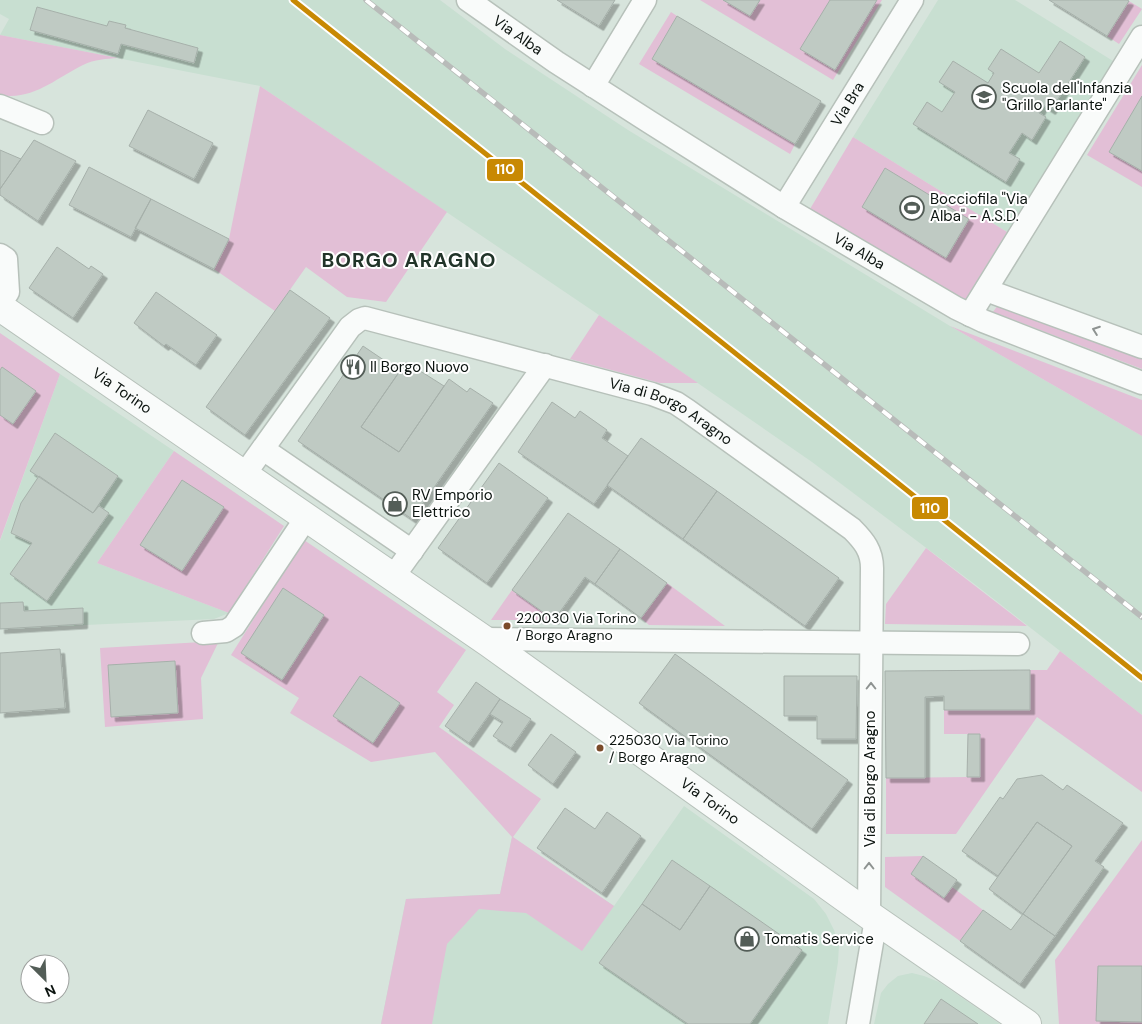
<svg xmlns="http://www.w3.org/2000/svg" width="1142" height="1024" font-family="'DM Sans',sans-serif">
	<defs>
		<filter id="shadow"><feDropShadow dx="4.5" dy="4.5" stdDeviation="0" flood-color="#0004"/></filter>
	</defs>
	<rect width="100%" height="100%" fill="#d7e4dc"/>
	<path fill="#c8dfd1" d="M0,0H440L505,49L628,130L950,326L1142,436V715L977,586L812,462L599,315L260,86L0,35L9,19L0,14Z
		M938,0H1015L1113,61L1007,232L853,137Z
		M60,374L174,451L97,563L229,613L214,619L0,629V541Z
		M684,806L814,899L826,914L834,930L839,945L838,962L828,1024H381L406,899L500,894L512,837L614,906Z
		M912,973L924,976L939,982L1000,1024H874L881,993L888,984L898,976Z"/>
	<path fill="#e2bfd6" d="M700,0H882L833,80Z
		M1129,1L1142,9L1119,44L1107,36Z
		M671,12L677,16L652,59L795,144L790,154L639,64Z
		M0,35L118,58C106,59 95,59 83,65C56,78 33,101 0,95Z
		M1142,65V187L1087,155Z
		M260,86L447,212L386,302L347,297L306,267L275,311L214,269L229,239Z
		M853,137L1007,232L965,300L810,209Z
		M998,305L1142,359V369L993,312Z
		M599,315L698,383H660L570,359Z
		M950,326L1142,400V436Z
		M0,333L60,374L0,540Z
		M174,451L284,526L229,613L97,563Z
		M304,540L466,650L437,692L454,705L439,727L541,799L513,837L614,906L582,951L526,913L479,909L447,944L432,1024H381L406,899L500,894L512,837L435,752L371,762L290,713L299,698L231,655Z
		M926,548L1027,626L885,624L886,604Z
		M667,583L725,626L649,625L641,618Z
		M512,590L554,620H491Z
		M219,641L201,678L203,719L105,727L100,648Z
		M1060,651L1142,715V792L1037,717L956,834H886V778L967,777L968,734H944V710H1030V670H1047Z
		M1142,840V1024H1059L1055,960Z
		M923,856L911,874L944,898L952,887L983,910L960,941L885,887V857Z"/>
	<path fill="#bfcac3" stroke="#a6b0aa" filter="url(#shadow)" d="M557,0H615L599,26Z
		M723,0H760L750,16Z
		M830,0H877L835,70L800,49Z
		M1049,0H1127L1129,1L1107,36Z
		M37,7L107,26L109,21L126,25L125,28L198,48L194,63L121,44L118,54L30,30Z
		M677,16L821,101L795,144L652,59Z
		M1060,41L1085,57L1051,110L1043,105L1039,113L1046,117L1032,140L1022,133L1009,153L1020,159L1006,182L913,124L927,102L942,112L955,92L939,82L953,61L988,83L994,73L988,69L1001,49L1039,73Z
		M1142,96V171L1109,152Z
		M148,110L213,143L194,179L129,146Z
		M34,140L76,161L38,221L0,195V189Z
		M0,150L21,159L0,189Z
		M89,167L151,199L131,237L69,205Z
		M885,168L969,219L946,258L862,207Z
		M151,199L229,239L214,269L135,228Z
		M57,247L89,269L91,266L103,274L73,318L29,288Z
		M290,290L330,318L245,435L206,407Z
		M156,292L217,335L196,365L166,344L164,346L134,323Z
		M363,346L400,371L361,427L399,452L449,379L467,392L470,388L493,403L412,519L298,441Z
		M406,362L444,386L399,452L361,427Z
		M2,367L36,391L13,424L0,415V370Z
		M552,402L575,418L580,411L607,430L602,438L628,456L594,504L518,452Z
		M55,433L118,476L93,513L30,471Z
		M641,438L717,491L683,539L607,485Z
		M499,463L548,498L487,583L438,548Z
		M39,476L93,513L99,506L109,513L47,601L10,574L32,543L11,533L21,503Z
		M182,480L224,507L182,571L140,545Z
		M717,491L839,578L805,626L683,539Z
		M568,513L620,549L595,584L585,577L554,620L512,590Z
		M620,549L667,583L641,618L595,584Z
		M283,588L324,615L282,680L241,653Z
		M23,602L24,611L83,608V624L0,629V603Z
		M60,649L65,708L0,713V653Z
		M675,654L848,780L812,829L639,703Z
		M175,661L178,713L111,717L108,665Z
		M1030,670V710H944V696L925,697V778H886L885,671Z
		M360,676L400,703L373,743L333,716Z
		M784,676H857L856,739H817V716H784Z
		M476,682L500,699L469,743L445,726Z
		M500,699L531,719L511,748L493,736L503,722L490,714Z
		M551,734L576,752L553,784L528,765Z
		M968,734H980V777H967Z
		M1042,775L1063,790L1067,785L1123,823L1095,861L1104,867L1055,936L1023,914L1072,846L1037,822L998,876L962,851L1000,797L1003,799L1017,779Z
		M565,808L595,829L607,812L641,836L602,893L537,848Z
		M1037,822L1072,846L1023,914L989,889Z
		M923,856L957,880L944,898L911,874Z
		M672,860L710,886L680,930L642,904Z
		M710,886L802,950L750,1024H688L599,963L642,904L680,930Z
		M983,910L1011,930L1023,914L1055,936L1020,984L960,941Z
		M1098,966H1142V1022L1096,1021Z
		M941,999L978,1024H924Z"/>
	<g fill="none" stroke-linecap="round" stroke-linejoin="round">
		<g stroke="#b7c1ba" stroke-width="25">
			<g id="minor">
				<path id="s1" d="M468,0L556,62L648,121L784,207L956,308L983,321L1142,383"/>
				<path d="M593,86L645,0"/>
				<path d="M0,106L42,123"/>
				<path id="s2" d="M784,207L912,0"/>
				<path d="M0,255L6,259L8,292L0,304"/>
				<path d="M986,290L1142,347"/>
				<path d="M970,315L1142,37"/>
				<path d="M263,449L412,551"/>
				<path id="s3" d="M244,475L350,327L359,320L365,318L652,394L676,403L688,411L852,529C864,541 872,551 872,568L869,915"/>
				<path d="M393,577L545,365"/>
				<path d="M203,633L226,631L234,626L306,518"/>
				<path d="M483,639L1018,644"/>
				<path d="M858,1024L876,919"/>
			</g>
		</g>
		<g stroke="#b7c1ba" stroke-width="30">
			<g id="major">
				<path id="s4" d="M0,307L489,643L869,915L1027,1024"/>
			</g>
		</g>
		<use href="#minor" stroke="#f9fbfa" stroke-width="22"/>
		<use href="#major" stroke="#f9fbfa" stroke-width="28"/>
		<g stroke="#b8bbb9" stroke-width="5.5">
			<path id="rail" d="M366,0L1142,617"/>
		</g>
		<use href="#rail" stroke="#fff" stroke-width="4" stroke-dasharray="11" stroke-linecap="butt"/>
		<g stroke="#fff" stroke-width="9">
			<path id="rail-1" d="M293,0L1142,678"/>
		</g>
		<use href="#rail-1" stroke="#c88903" stroke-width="5"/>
	</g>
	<defs><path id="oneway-chevron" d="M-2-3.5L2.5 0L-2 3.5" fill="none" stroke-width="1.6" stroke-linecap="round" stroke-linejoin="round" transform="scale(1.25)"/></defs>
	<g stroke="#8e9391">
		<use href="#oneway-chevron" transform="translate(1096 330) rotate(-160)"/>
		<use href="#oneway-chevron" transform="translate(871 686) rotate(-90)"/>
		<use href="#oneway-chevron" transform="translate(869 866) rotate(-90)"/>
	</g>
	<defs>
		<g id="school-ring" transform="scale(1.25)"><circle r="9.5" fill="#fff" stroke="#535d57" stroke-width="1.5"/><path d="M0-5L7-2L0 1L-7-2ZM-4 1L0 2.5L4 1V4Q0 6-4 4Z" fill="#535d57"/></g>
		<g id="stadium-ring" transform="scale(1.25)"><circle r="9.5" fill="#fff" stroke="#535d57" stroke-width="1.5"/><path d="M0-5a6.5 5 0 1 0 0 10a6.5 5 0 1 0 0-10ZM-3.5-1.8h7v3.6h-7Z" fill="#535d57"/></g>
		<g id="restaurant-ring" transform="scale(1.25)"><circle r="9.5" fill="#fff" stroke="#535d57" stroke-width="1.5"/><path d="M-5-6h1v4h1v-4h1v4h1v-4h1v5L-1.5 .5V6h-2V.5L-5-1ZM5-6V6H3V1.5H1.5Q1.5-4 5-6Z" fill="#535d57"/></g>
		<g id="shop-ring" transform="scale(1.25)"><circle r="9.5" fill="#fff" stroke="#535d57" stroke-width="1.5"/><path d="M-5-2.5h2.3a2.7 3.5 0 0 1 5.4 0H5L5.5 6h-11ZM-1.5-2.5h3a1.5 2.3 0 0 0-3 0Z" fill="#535d57"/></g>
	</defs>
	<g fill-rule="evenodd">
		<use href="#school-ring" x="984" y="97"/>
		<use href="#stadium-ring" x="912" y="208"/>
		<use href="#restaurant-ring" x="353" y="367"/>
		<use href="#shop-ring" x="395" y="504"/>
		<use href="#shop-ring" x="747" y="939"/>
	</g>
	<g fill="#7a4b2a" stroke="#fff" stroke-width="2">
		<circle cx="507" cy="626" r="4.5"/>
		<circle cx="600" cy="748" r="4.5"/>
	</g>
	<g text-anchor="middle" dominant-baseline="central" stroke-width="4" stroke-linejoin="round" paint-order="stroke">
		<g font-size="14" fill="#0c1410" stroke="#fff" text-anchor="start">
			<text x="516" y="618">220030 Via Torino<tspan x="516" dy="17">/ Borgo Aragno</tspan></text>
			<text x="609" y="740">225030 Via Torino<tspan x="609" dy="17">/ Borgo Aragno</tspan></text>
		</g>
		<g font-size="15" fill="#0c1410" stroke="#fff">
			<text stroke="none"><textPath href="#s1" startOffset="61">Via Alba</textPath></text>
			<text stroke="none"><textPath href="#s2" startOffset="121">Via Bra</textPath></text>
			<text stroke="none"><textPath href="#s1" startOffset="465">Via Alba</textPath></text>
			<text stroke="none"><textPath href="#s4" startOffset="148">Via Torino</textPath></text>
			<text stroke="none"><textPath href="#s3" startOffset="521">Via di Borgo Aragno</textPath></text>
			<text transform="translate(870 779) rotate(-90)">Via di Borgo Aragno</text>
			<text stroke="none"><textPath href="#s4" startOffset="865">Via Torino</textPath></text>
		</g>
		<g font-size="15" fill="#0c1410" stroke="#fff" text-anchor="start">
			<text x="1002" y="88">Scuola dell'Infanzia<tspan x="1002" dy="17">"Grillo Parlante"</tspan></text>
			<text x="930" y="199">Bocciofila "Via<tspan x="930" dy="17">Alba" - A.S.D.</tspan></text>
			<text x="370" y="367">Il Borgo Nuovo</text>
			<text x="412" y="495">RV Emporio<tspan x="412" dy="17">Elettrico</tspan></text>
			<text x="764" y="939">Tomatis Service</text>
		</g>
		<g font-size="20" font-weight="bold" letter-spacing="1" fill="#213429" stroke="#fff">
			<text x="409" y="260">BORGO ARAGNO</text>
		</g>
	</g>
	<g stroke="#fff" stroke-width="2">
		<rect x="486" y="158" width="38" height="24" rx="5" fill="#c88903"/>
		<rect x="911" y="496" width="38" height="24" rx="5" fill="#c88903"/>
	</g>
	<g font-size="14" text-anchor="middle" font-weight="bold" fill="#fff">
		<text x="505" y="174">110</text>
		<text x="930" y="513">110</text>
	</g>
	<g transform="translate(45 979) rotate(156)"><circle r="24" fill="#ffffff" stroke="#9ea19f"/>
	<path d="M0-4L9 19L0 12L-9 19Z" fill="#535d57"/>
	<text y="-8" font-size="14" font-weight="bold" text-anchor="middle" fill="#0c1410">N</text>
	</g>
</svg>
